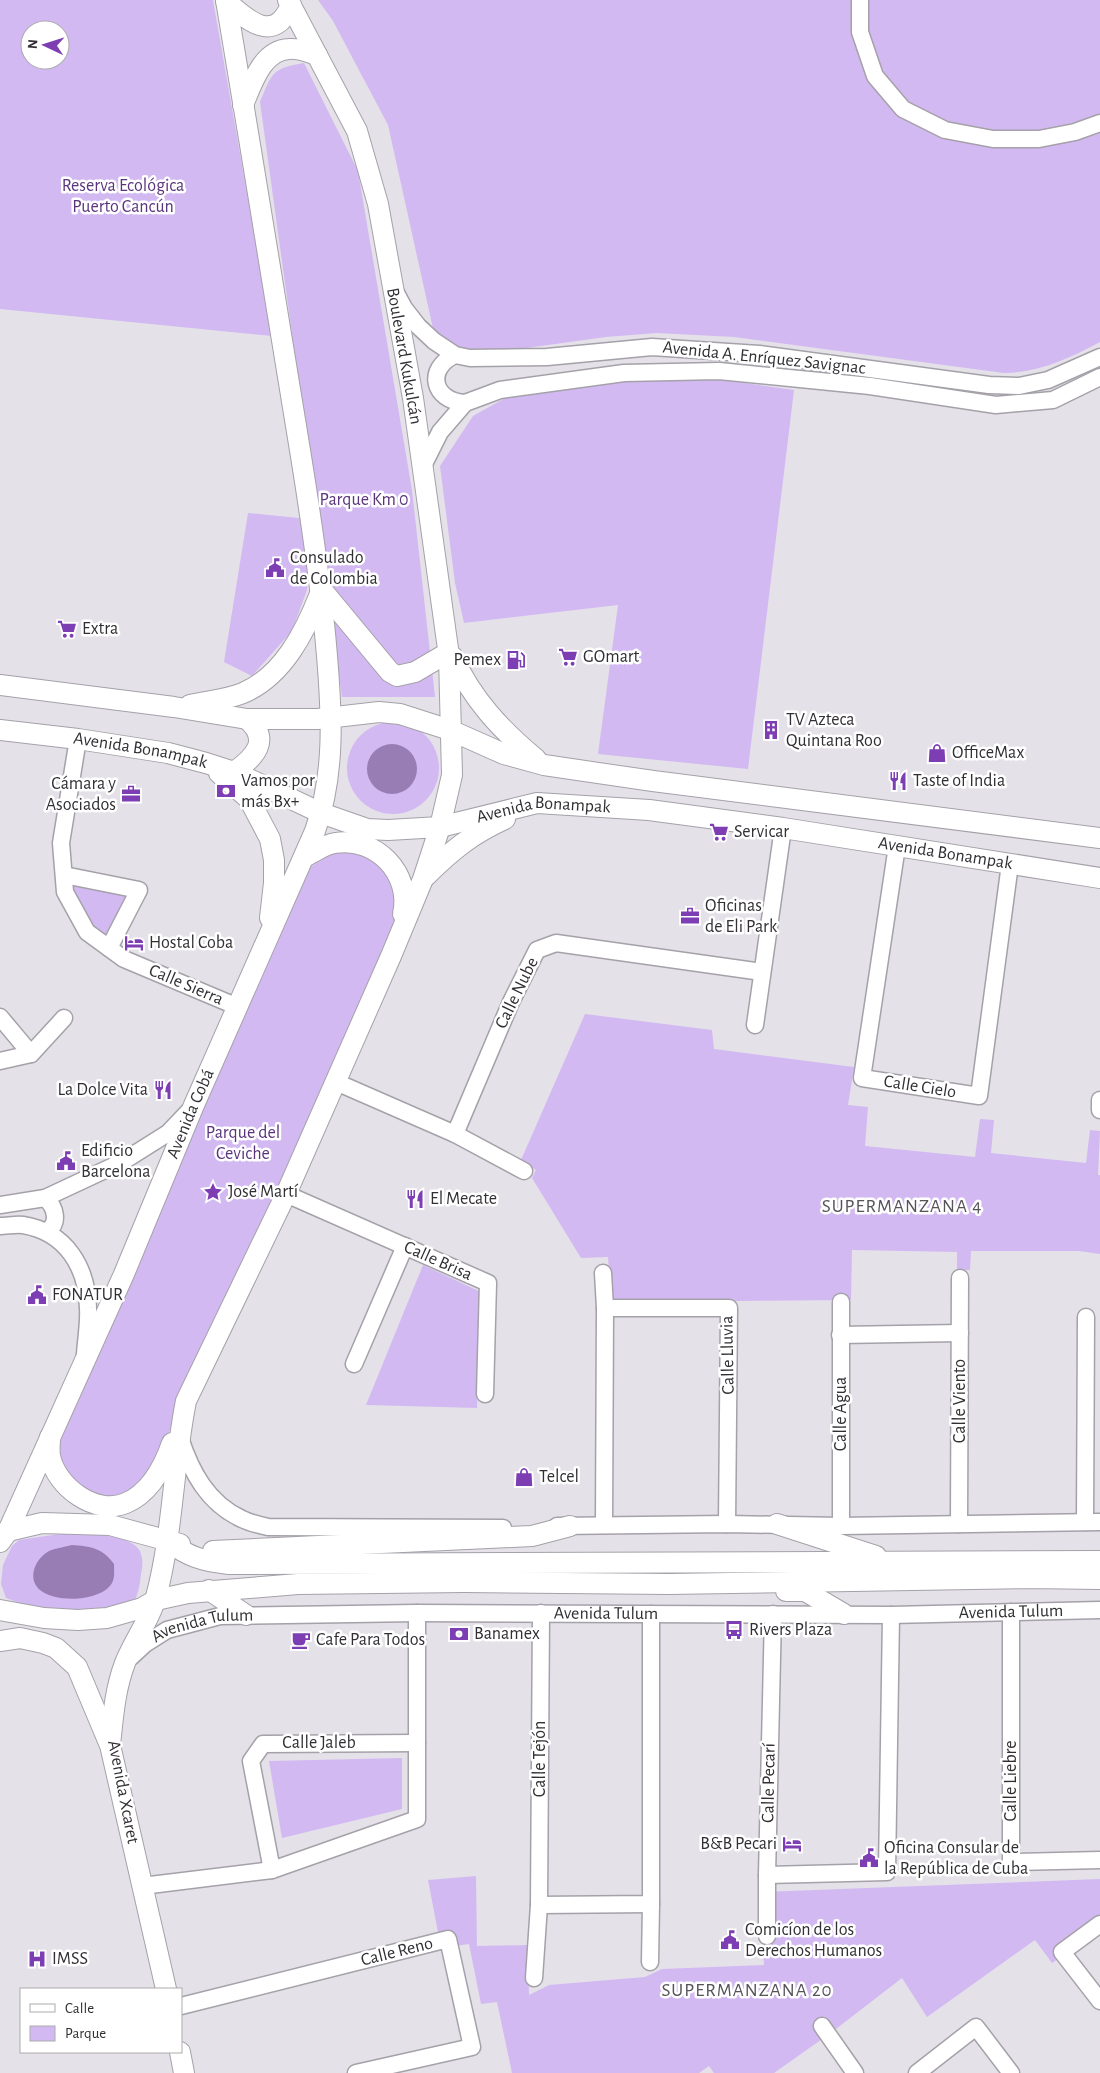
<svg xmlns="http://www.w3.org/2000/svg" width="1100" height="2073" font-family="'Alegreya Sans',sans-serif">
	<rect width="100%" height="100%" fill="#e4e1e9"/>
	<path fill="#d3b9f2" fill-rule="evenodd" d="M0,0H213L272,336L0,309ZM30,30H60V60H30Z
		M318,0H1100V342C1068,359 1041,372 1004,373L734,337L657,333L606,337L469,356L436,342L388,125L333,21Z
		M304,63L358,171L412,490L435,697H342L260,102C272,73 272,68 304,63Z
		M650,373L737,382L794,390L748,769L598,754L618,605L464,623L455,583L440,466L473,416L507,397Z
		M248,513L309,519L307,590L292,631L252,676L224,662Z
		M347 768a46 46 0 1 1 92 0a46 46 0 1 1-92 0Z
		M342,847L371,852L405,899C321,1090 235,1280 152,1471L140,1487L110,1499L87,1495L58,1460L56,1440L310,867Z
		M66,879L134,893L105,940L89,931Z
		M585,1014L712,1030L714,1049L854,1067L848,1105L868,1107L865,1146L975,1157L980,1119L994,1120L991,1153L1086,1163L1090,1130L1100,1131L1098,1175H1100V1254L1079,1251H971L970,1270H957V1252L852,1250L851,1300L611,1302L608,1257L581,1258L532,1178L536,1170L521,1160Z
		M423,1265L483,1293L477,1408L366,1405Z
		M66,1533C83,1534 130,1533 140,1551C143,1558 143,1566 141,1574C140,1583 139,1591 135,1600C123,1604 110,1609 98,1611C70,1615 32,1609 6,1598L1,1584L3,1565L12,1546L19,1540Z
		M402,1758V1809L282,1838L269,1761Z
		M476,1876L477,1946L528,1945L529,1995L549,1985L645,1977L662,1969L764,1965L761,1892L1100,1879V1929L1052,1963L1035,1940L927,2017L902,1978L832,2032L774,2073H714L709,2066L699,2073H512L497,2002L481,2004L469,1944L441,1948L428,1880Z"/>
	<path fill="#987db5" d="M367 769a25 25 0 1 1 50 0a25 25 0 1 1-50 0Z
		M72,1545C90,1546 103,1548 114,1564C114,1569 115,1578 112,1583C101,1602 55,1603 40,1590C26,1578 36,1558 49,1551C56,1548 65,1547 72,1545Z"/>
	<g fill="none" stroke-linecap="round" stroke-linejoin="round">
		<g stroke="#a5a1a9" stroke-width="19">
			<g id="minor">
				<path d="M860,0V32L875,76L903,109L945,130L993,139H1039L1075,132L1100,123"/>
				<path d="M396,293L404,308L418,326L434,341L455,355L470,358L547,357L652,347L759,354L989,385L1019,386L1048,380L1100,357"/>
				<path d="M455,355C425,369 433,401 465,403"/>
				<path d="M423,466L440,432L465,403L500,390L624,373L719,371L870,386L996,405L1053,400L1100,377"/>
				<path d="M78,739L61,843L65,892L87,932L124,959L238,1007"/>
				<path d="M897,846L862,1078L979,1096L1010,864"/>
				<path d="M64,875L139,890L109,948"/>
				<path d="M0,1017L31,1054"/>
				<path d="M755,1025L783,828"/>
				<path d="M0,1061L31,1054L64,1018"/>
				<path d="M336,1082L455,1134L524,1171"/>
				<path d="M1100,1100V1110"/>
				<path d="M455,1134L511,1002L537,950L556,943L762,972"/>
				<path d="M286,1194L488,1283L485,1394"/>
				<path d="M45,1198C56,1207 60,1224 46,1232"/>
				<path d="M0,1205L45,1198L122,1162L168,1133L189,1111"/>
				<path d="M0,1226C7,1226 16,1224 23,1225C66,1232 87,1267 88,1308C89,1323 86,1339 85,1354"/>
				<path d="M603,1273L605,1308"/>
				<path d="M840,1335L960,1333"/>
				<path d="M354,1364L405,1246"/>
				<path d="M180,1438C191,1471 207,1503 242,1519C250,1523 259,1525 268,1527L503,1528"/>
				<path d="M1085,1522L1086,1317"/>
				<path d="M959,1524L960,1278"/>
				<path d="M604,1525L605,1308H729L727,1524"/>
				<path d="M557,1526L727,1524L841,1526L1100,1522"/>
				<path d="M841,1526V1302"/>
				<path d="M1011,1612V1862L1100,1860"/>
				<path d="M541,1613L539,1905L651,1904V1614"/>
				<path d="M773,1614L767,1875L887,1872L891,1615"/>
				<path id="s1" d="M131,1657L145,1644L167,1630L220,1616L417,1613L891,1615L1100,1610"/>
				<path d="M272,1870L251,1761L263,1744L417,1743"/>
				<path d="M142,1886L272,1870L417,1819V1613"/>
				<path d="M1100,1924L1062,1952L1100,2001"/>
				<path d="M767,1936V1875"/>
				<path d="M650,1962L651,1904"/>
				<path d="M534,1978L539,1905"/>
				<path d="M181,2006L448,1939L472,2047L356,2073"/>
				<path d="M822,2026L855,2073"/>
				<path d="M917,2073L976,2027L1011,2073"/>
			</g>
		</g>
		<g stroke="#a5a1a9" stroke-width="22">
			<g id="major">
				<path d="M226,1C247,20 274,45 291,5"/>
				<path d="M243,105C252,84 262,50 289,49C298,48 308,52 317,55"/>
				<path d="M322,590L390,672L397,676L415,672L449,652"/>
				<path d="M453,657C472,699 501,730 536,759"/>
				<path d="M0,685L174,707L247,719H318L379,712L400,714L450,730L504,754L544,765L653,781L1100,838"/>
				<path d="M190,705C207,701 226,700 243,693C283,676 305,632 320,594"/>
				<path id="s2" d="M0,730L78,739L168,753L206,763L234,772L321,813L367,829L388,830L440,827L537,803L649,810L783,828L1100,878"/>
				<path d="M234,772C254,758 272,740 247,719"/>
				<path d="M219,773L249,799L270,839L274,860V883L270,918"/>
				<path d="M304,857C315,852 323,845 335,843C376,836 412,874 403,914"/>
				<path d="M426,876C452,850 472,834 505,819"/>
				<path d="M50,1437C50,1443 49,1450 50,1456C56,1487 96,1516 126,1503C150,1493 164,1466 172,1443"/>
				<path d="M777,1524L876,1556"/>
				<path d="M0,1535L8,1531L42,1523L110,1525L180,1544"/>
				<path d="M167,1541C189,1557 202,1561 229,1564L1100,1561"/>
				<path id="s3" d="M0,1542L8,1531L124,1274L194,1105L315,831C335,775 332,715 327,656C321,582 310,511 298,438C275,292 250,146 226,0"/>
				<path d="M213,1551L532,1536L570,1526"/>
				<path d="M209,1590L246,1615"/>
				<path d="M786,1591H805L844,1614"/>
				<path d="M0,1610L44,1618L78,1620L107,1618L142,1608L156,1600L188,1593L298,1584L464,1582L669,1584L1028,1578L1100,1579"/>
				<path d="M0,1641L20,1638L43,1643L56,1648L77,1667L109,1743"/>
				<path d="M166,1989L110,1745C113,1717 115,1689 125,1663C134,1640 150,1620 156,1597C173,1533 173,1466 186,1401L286,1194L391,956L423,879L440,827L452,775L449,656L413,398L378,204L357,131L288,0"/>
				<path d="M180,2052L184,2073"/>
			</g>
		</g>
		<use href="#minor" stroke="#fff" stroke-width="16"/>
		<use href="#major" stroke="#fff" stroke-width="20"/>
	</g>
	<defs>
		<g id="civic-bare" transform="scale(1.5)"><path d="M-.6-6.5H3V-4.5H.6V-3L4-1V1h2V6H-6V1h2V-1L-.6-3ZM-1.2 2.5V6h2.4V2.5Z" fill="#7d3eb3" stroke="#fff" stroke-width="2.5" paint-order="stroke"/></g>
		<g id="supermarket-bare" transform="scale(1.5)"><path d="M-6-5.5h2.5l.6 2H6L4.5 2H-2.5L-4.4-4H-6ZM-1.5 3.2a1.3 1.3 0 1 0 .1 0ZM3 3.2a1.3 1.3 0 1 0 .1 0Z" fill="#7d3eb3" stroke="#fff" stroke-width="2.5" paint-order="stroke"/></g>
		<g id="fuel-bare" transform="scale(1.5)"><path d="M-5.5-6h7V0h2V4h1.3V-2.5L3-4.5l.8-.8L6-3V5H2.5V1h-1V6h-7ZM-4.2-4.7v3.2H.2V-4.7Z" fill="#7d3eb3" stroke="#fff" stroke-width="2.5" paint-order="stroke"/></g>
		<g id="building-bare" transform="scale(1.5)"><path d="M-4-6H4V6H1V3H-1V6H-4ZM-2.5-4.3h1.7v1.8h-1.7ZM.8-4.3h1.7v1.8H.8ZM-2.5-1h1.7V.8h-1.7ZM.8-1h1.7V.8H.8Z" fill="#7d3eb3" stroke="#fff" stroke-width="2.5" paint-order="stroke"/></g>
		<g id="shop-bare" transform="scale(1.5)"><path d="M-5-2.5h2.3a2.7 3.5 0 0 1 5.4 0H5L5.5 6h-11ZM-1.5-2.5h3a1.5 2.3 0 0 0-3 0Z" fill="#7d3eb3" stroke="#fff" stroke-width="2.5" paint-order="stroke"/></g>
		<g id="restaurant-bare" transform="scale(1.5)"><path d="M-5-6h1v4h1v-4h1v4h1v-4h1v5L-1.5 .5V6h-2V.5L-5-1ZM5-6V6H3V1.5H1.5Q1.5-4 5-6Z" fill="#7d3eb3" stroke="#fff" stroke-width="2.5" paint-order="stroke"/></g>
		<g id="bank-bare" transform="scale(1.5)"><path d="M-6-4H6V4H-6ZM0-2.3a2.3 2.3 0 1 0 0 4.6a2.3 2.3 0 1 0 0-4.6Z" fill="#7d3eb3" stroke="#fff" stroke-width="2.5" paint-order="stroke"/></g>
		<g id="office-bare" transform="scale(1.5)"><path d="M-6-3h4V-5.5h4V-3h4V5H-6ZM-1-4.5V-3h2v-1.5ZM-6 0V1H6V0Z" fill="#7d3eb3" stroke="#fff" stroke-width="2.5" paint-order="stroke"/></g>
		<g id="hotel-bare" transform="scale(1.5)"><path d="M-6-4.5h1.5V1H6V5H4.5V3h-9V5H-6ZM-4 0a1.8 1.8 0 1 1 3.6 0ZM.5 0V-2.5h3Q6-2.5 6 0Z" fill="#7d3eb3" stroke="#fff" stroke-width="2.5" paint-order="stroke"/></g>
		<g id="sight-bare" transform="scale(1.5)"><path d="M0-6L1.8-2.2L6-1.7L2.9 1.2L3.7 5.4L0 3.3L-3.7 5.4L-2.9 1.2L-6-1.7L-1.8-2.2Z" fill="#7d3eb3" stroke="#fff" stroke-width="2.5" paint-order="stroke"/></g>
		<g id="bus-bare" transform="scale(1.5)"><path d="M-5-6H5V4H4V6H2V4H-2V6H-4V4H-5ZM-3.5-4V0h7V-4ZM-3.5 1.2v1.5H-2V1.2ZM2 1.2v1.5H3.5V1.2Z" fill="#7d3eb3" stroke="#fff" stroke-width="2.5" paint-order="stroke"/></g>
		<g id="cafe-bare" transform="scale(1.5)"><path d="M-5.5-4.5H6V0H3Q3 3.5 0 3.5H-2.5Q-5.5 3.5-5.5 0ZM3-3.2v2h1.7v-2ZM-6 4.5H4V6H-6Z" fill="#7d3eb3" stroke="#fff" stroke-width="2.5" paint-order="stroke"/></g>
		<g id="hospital-bare" transform="scale(1.5)"><path d="M-5-5h3v3.5h4V-5h3V5h-3V1.5h-4V5h-3Z" fill="#7d3eb3" stroke="#fff" stroke-width="2.5" paint-order="stroke"/></g>
	</defs>
	<g fill-rule="evenodd">
		<use href="#civic-bare" x="275" y="568"/>
		<use href="#supermarket-bare" x="67" y="629"/>
		<use href="#supermarket-bare" x="568" y="657"/>
		<use href="#fuel-bare" x="516" y="660"/>
		<use href="#building-bare" x="771" y="730"/>
		<use href="#shop-bare" x="937" y="753"/>
		<use href="#restaurant-bare" x="898" y="781"/>
		<use href="#bank-bare" x="226" y="791"/>
		<use href="#office-bare" x="131" y="794"/>
		<use href="#supermarket-bare" x="719" y="832"/>
		<use href="#office-bare" x="690" y="916"/>
		<use href="#hotel-bare" x="134" y="943"/>
		<use href="#restaurant-bare" x="163" y="1090"/>
		<use href="#civic-bare" x="66" y="1161"/>
		<use href="#sight-bare" x="213" y="1192"/>
		<use href="#restaurant-bare" x="415" y="1199"/>
		<use href="#civic-bare" x="37" y="1295"/>
		<use href="#shop-bare" x="524" y="1477"/>
		<use href="#bus-bare" x="734" y="1630"/>
		<use href="#bank-bare" x="459" y="1634"/>
		<use href="#cafe-bare" x="301" y="1640"/>
		<use href="#hotel-bare" x="792" y="1844"/>
		<use href="#civic-bare" x="869" y="1858"/>
		<use href="#civic-bare" x="730" y="1940"/>
		<use href="#hospital-bare" x="37" y="1959"/>
	</g>
	<g text-anchor="middle" dominant-baseline="central" stroke-width="5" stroke-linejoin="round" paint-order="stroke">
		<g font-size="18" fill="#5a357c" stroke="#fff">
			<text x="123" y="186">Reserva Ecológica<tspan x="123" dy="21">Puerto Cancún</tspan></text>
			<text x="364" y="500">Parque Km 0</text>
			<text x="243" y="1133">Parque del<tspan x="243" dy="21">Ceviche</tspan></text>
		</g>
		<g font-size="18" fill="#312f33" stroke="#fff">
			<text transform="translate(404 356) rotate(80)">Boulevard Kukulcán</text>
			<text transform="translate(764 358) rotate(6)">Avenida A. Enríquez Savignac</text>
			<text stroke="none"><textPath href="#s2" startOffset="142">Avenida Bonampak</textPath></text>
			<text stroke="none"><textPath href="#s2" startOffset="562">Avenida Bonampak</textPath></text>
			<text stroke="none"><textPath href="#s2" startOffset="968">Avenida Bonampak</textPath></text>
			<text transform="translate(186 985) rotate(23)">Calle Sierra</text>
			<text transform="translate(517 993) rotate(-64)">Calle Nube</text>
			<text transform="translate(920 1087) rotate(9)">Calle Cielo</text>
			<text stroke="none"><textPath href="#s3" startOffset="469">Avenida Cobá</textPath></text>
			<text transform="translate(438 1261) rotate(24)">Calle Brisa</text>
			<text transform="translate(728 1355) rotate(-91)">Calle Lluvia</text>
			<text transform="translate(960 1401) rotate(-90)">Calle Viento</text>
			<text transform="translate(841 1414) rotate(-90)">Calle Agua</text>
			<text stroke="none"><textPath href="#s1" startOffset="891">Avenida Tulum</textPath></text>
			<text stroke="none"><textPath href="#s1" startOffset="486">Avenida Tulum</textPath></text>
			<text stroke="none"><textPath href="#s1" startOffset="81">Avenida Tulum</textPath></text>
			<text x="319" y="1743">Calle Jaleb</text>
			<text transform="translate(540 1759) rotate(-90)">Calle Tejón</text>
			<text transform="translate(1011 1781) rotate(-90)">Calle Liebre</text>
			<text transform="translate(769 1783) rotate(-89)">Calle Pecarí</text>
			<text transform="translate(123 1792) rotate(79)">Avenida Xcaret</text>
			<text transform="translate(397 1952) rotate(-14)">Calle Reno</text>
		</g>
		<g font-size="18" fill="#312f33" stroke="#fff" text-anchor="start">
			<text x="290" y="558">Consulado<tspan x="290" dy="21">de Colombia</tspan></text>
			<text x="82" y="629">Extra</text>
			<text x="583" y="657">GOmart</text>
			<text x="501" y="660" text-anchor="end">Pemex</text>
			<text x="786" y="720">TV Azteca<tspan x="786" dy="21">Quintana Roo</tspan></text>
			<text x="952" y="753">OfficeMax</text>
			<text x="241" y="781">Vamos por<tspan x="241" dy="21">más Bx+</tspan></text>
			<text x="913" y="781">Taste of India</text>
			<text x="116" y="784" text-anchor="end">Cámara y<tspan x="116" dy="21">Asociados</tspan></text>
			<text x="734" y="832">Servicar</text>
			<text x="705" y="906">Oficinas<tspan x="705" dy="21">de Eli Park</tspan></text>
			<text x="149" y="943">Hostal Coba</text>
			<text x="148" y="1090" text-anchor="end">La Dolce Vita</text>
			<text x="81" y="1151">Edificio<tspan x="81" dy="21">Barcelona</tspan></text>
			<text x="228" y="1192">José Martí</text>
			<text x="430" y="1199">El Mecate</text>
			<text x="52" y="1295">FONATUR</text>
			<text x="539" y="1477">Telcel</text>
			<text x="749" y="1630">Rivers Plaza</text>
			<text x="474" y="1634">Banamex</text>
			<text x="316" y="1640">Cafe Para Todos</text>
			<text x="777" y="1844" text-anchor="end">B&amp;B Pecari</text>
			<text x="884" y="1848">Oficina Consular de<tspan x="884" dy="21">la República de Cuba</tspan></text>
			<text x="745" y="1930">Comicíon de los<tspan x="745" dy="21">Derechos Humanos</tspan></text>
			<text x="52" y="1959">IMSS</text>
		</g>
		<g font-size="19" letter-spacing="1" fill="#565359" stroke="#fff">
			<text x="902" y="1206">SUPERMANZANA 4</text>
			<text x="747" y="1990">SUPERMANZANA 20</text>
		</g>
	</g>
	<rect x="20" y="1988" width="162" height="65" fill="#ffffff" stroke="#adacad"/>
	<rect x="30" y="2004" width="25" height="8" fill="#ffffff" stroke="#adacad"/>
	<text x="65" y="2013" font-size="15" fill="#312f33">Calle</text>
	<rect x="30" y="2026" width="25" height="15" fill="#d3b9f2" stroke="#adacad"/>
	<text x="65" y="2038" font-size="15" fill="#312f33">Parque</text>
	<g transform="translate(45 45) rotate(274)"><circle r="24" fill="#ffffff" stroke="#adacad"/>
	<path d="M0-4L9 19L0 12L-9 19Z" fill="#7d3eb3"/>
	<text y="-8" font-size="14" font-weight="bold" text-anchor="middle" fill="#312f33">N</text>
	</g>
</svg>
